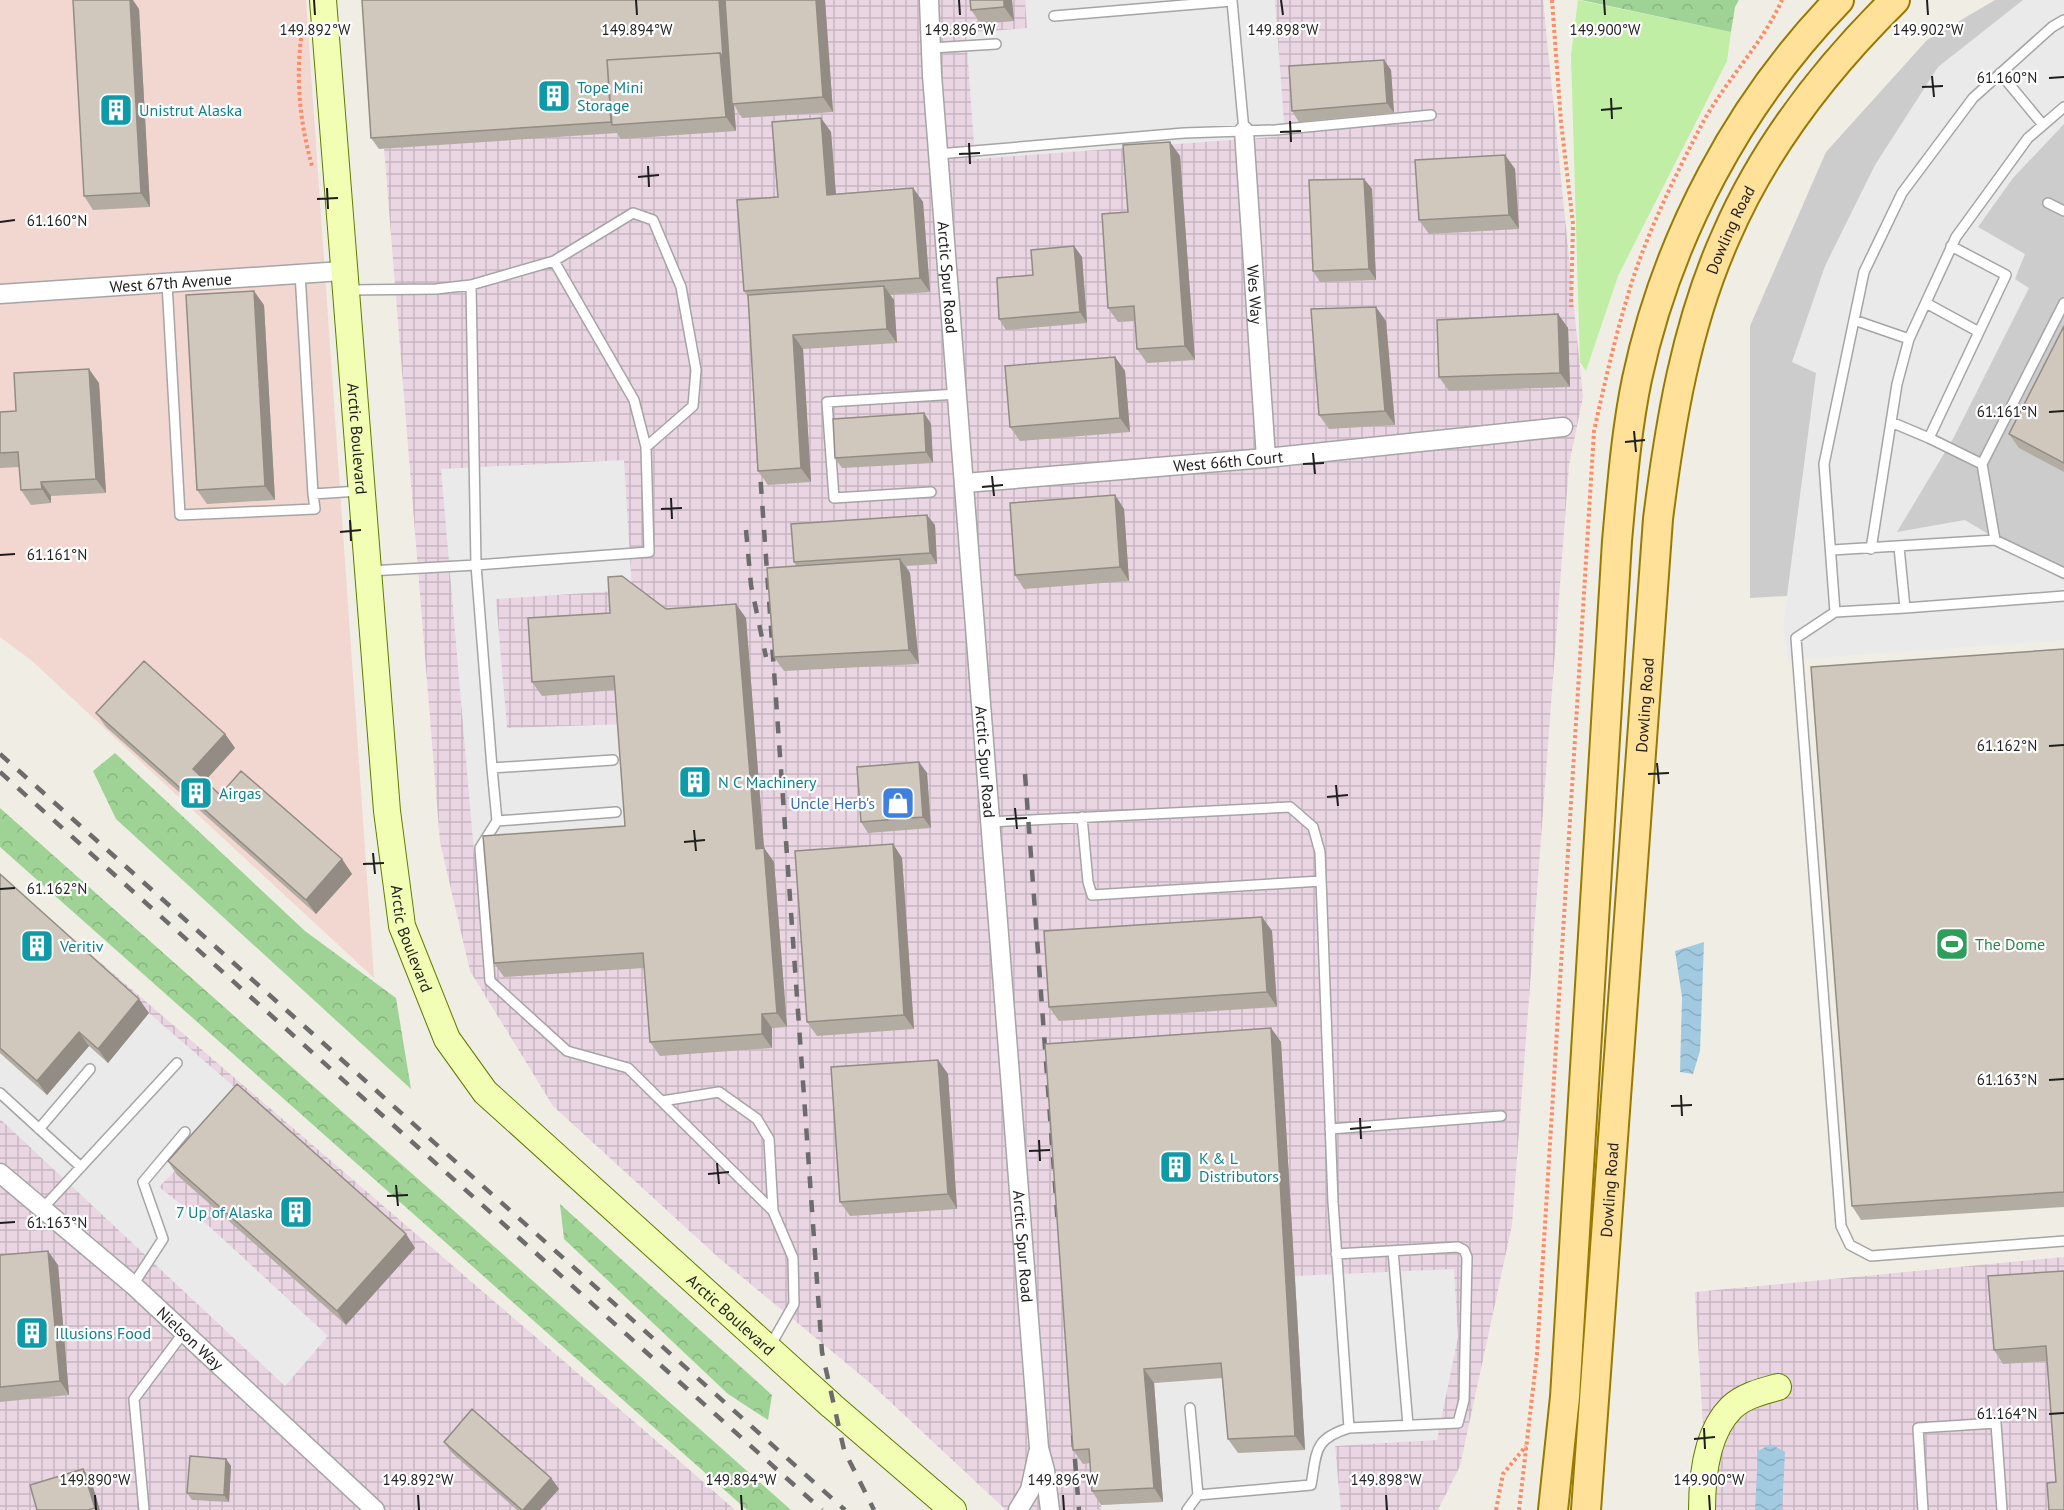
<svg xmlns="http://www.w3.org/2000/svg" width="2064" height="1510" font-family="'PT Sans',sans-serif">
	<defs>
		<pattern id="industrial-grid" width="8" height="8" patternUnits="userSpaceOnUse" patternTransform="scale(1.5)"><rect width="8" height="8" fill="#ead5e3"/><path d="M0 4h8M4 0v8" fill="none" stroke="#c8b6c2"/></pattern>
		<pattern id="forest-crowns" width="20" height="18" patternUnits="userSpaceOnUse" patternTransform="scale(1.5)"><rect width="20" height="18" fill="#9fd395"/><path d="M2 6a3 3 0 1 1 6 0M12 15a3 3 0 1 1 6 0" fill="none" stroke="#88b580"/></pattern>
		<pattern id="water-waves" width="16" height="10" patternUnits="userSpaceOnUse" patternTransform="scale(1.5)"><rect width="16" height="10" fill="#a1cae1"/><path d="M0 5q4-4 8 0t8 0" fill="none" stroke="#8aadc1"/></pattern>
	</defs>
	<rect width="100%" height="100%" fill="#f0eee4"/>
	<path fill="#f2d7d1" d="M0,0H306L374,978L32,661L0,637Z"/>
	<path fill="url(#industrial-grid)" d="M372,0H1543L1583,397L1569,465L1512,1225L1460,1466L1438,1510H1006L869,1382L719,1258L553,1106L470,971L440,842Z
		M0,876L667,1450L735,1510H0Z
		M2064,1257V1510H1708L1695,1292Z"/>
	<path fill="#ccc" d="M1995,0H2064V580L1750,598V326L1826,152L1927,40Z"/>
	<path fill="#c0eea5" d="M1578,0L1731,32L1727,61L1618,276L1586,371L1580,362L1571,55Z"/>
	<path fill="url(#forest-crowns)" d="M1581,0H1739L1735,7L1731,32Z
		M115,753L305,931L396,998L411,1089L116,819L93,771Z
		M0,808L791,1510H747L0,847Z
		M560,1204L772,1395L768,1420L728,1394L564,1239Z"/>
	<path fill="#eaeaea" d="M1025,0H1275L1285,136L975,159L966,33L1027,28Z
		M2023,0H2064V124L2013,178L1978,227L2025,254L2015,279L2029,288L1954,437L1897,532L1965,520L2064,580V640L1788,660L1783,626L1816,373L1792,362L1825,266L1875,165L1938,67Z
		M624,460L632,590L496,599L507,728L626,724L635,840L474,853L441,469Z
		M149,1013L247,1098L159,1187L210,1227L328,1336L285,1386L0,1119V1053L47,1095L89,1046Z
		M1454,1269L1458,1337L1437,1440L1335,1446L1341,1510H1102L1101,1505L1163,1502L1154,1383L1231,1377L1305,1450L1295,1276Z"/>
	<path fill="url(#water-waves)" d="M1704,942L1700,1051L1693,1074L1680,1072L1682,997L1675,951Z
		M1771,1444L1785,1452L1782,1510H1755L1758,1451Z"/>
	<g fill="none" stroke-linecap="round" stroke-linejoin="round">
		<g stroke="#a5a5a5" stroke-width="12">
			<path id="lane" d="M1054,16L1232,1L1244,131
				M931,48L996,44
				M2000,73L2043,125
				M938,154L1184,133L1275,130L1431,115
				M2048,203L2064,211
				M1951,246L2006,275L1979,332
				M554,261L633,213L653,220L681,287L696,370L693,406L646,447
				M300,273L313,494L359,491
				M167,283L180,515L315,509L313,494
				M349,290L436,289L471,285L554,261L634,400L646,447L649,552L476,565L471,285
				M1854,320L1909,339
				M1891,422L1929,438L1979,332L1926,303
				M1982,464L2064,303
				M931,492L834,498L827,402L958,394
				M1995,540L2064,573
				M1899,547L1905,608L1835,612L1824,464L1864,272L1902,193L1973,98L2052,27L2064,20
				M1871,549L1897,384L1909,339L1956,237L2028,138L2064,107
				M1832,550L1995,540L1982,464L1929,438
				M369,571L476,565L492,768L613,760
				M1905,608L2064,596
				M1835,612L1796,638L1841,1226L1850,1245L1871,1256L2064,1241
				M492,768L497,821L616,812
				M1082,817L1088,882L1092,895L1321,881
				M497,821L480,848L490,981L567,1051L628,1068L773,1211L769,1139L757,1119L719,1092L662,1101
				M989,822L1290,807L1313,827L1320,852L1333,1202L1349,1428L1458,1423L1464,1400L1467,1257L1464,1250L1458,1247L1336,1254
				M0,1093L81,1167
				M39,1129L90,1069
				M1330,1129L1501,1116
				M43,1208L177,1063
				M1393,1251L1408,1425
				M133,1285L163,1239L143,1182L185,1132
				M769,1348L794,1304L793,1258L773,1211
				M1190,1408L1198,1495L1311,1485C1317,1452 1313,1439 1349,1428
				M144,1510L134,1399L184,1332
				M1187,1510L1198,1495
				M1923,1510L1918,1428L1996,1423L2002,1510"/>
		</g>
		<g stroke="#a5a5a5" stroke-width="21">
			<g id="street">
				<path id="s1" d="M929,0L932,75L1039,1448L1045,1470L1050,1510"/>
				<path id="s2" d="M1244,131L1266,458"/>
				<path id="s3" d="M0,294L342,271"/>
				<path id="s4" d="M965,483L1266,458L1563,427"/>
				<path id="s5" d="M0,1173L133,1285L375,1510"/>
				<path d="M1018,1510L1030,1490L1038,1453"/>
			</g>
		</g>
		<g stroke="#5d7b00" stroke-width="28">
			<g id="secondary">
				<path id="s6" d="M323,0L387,811L402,926L447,1039L485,1092L832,1406L953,1510"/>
				<path d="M1702,1510C1702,1477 1706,1433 1731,1408C1743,1396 1763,1391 1778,1387"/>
			</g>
		</g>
		<g stroke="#997a00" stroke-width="32">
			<g id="primary">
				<path d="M1553,1510L1565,1397L1617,541C1622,487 1626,432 1637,379C1667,238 1739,103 1839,0"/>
				<path id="s7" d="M1586,1510L1658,519C1670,423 1686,325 1726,236C1764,148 1827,67 1895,0"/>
			</g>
		</g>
		<path stroke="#ff8a66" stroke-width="4" stroke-dasharray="3 3" stroke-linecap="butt" d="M1552,0L1561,122L1573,224L1571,307
			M302,32C295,77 300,123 312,166
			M1496,1510L1503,1474L1526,1446
			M1519,1510L1537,1354L1594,431C1604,386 1614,342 1627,298C1644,239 1673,180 1701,126C1724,82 1762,45 1782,0"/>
		<use href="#lane" stroke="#fff" stroke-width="9"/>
		<use href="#street" stroke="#fff" stroke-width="18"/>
		<use href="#secondary" stroke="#f1feb3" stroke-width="26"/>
		<use href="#primary" stroke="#ffe19a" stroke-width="28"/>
		<path stroke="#6c6c6c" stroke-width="4.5" stroke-dasharray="12 12" stroke-linecap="butt" d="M759,458L822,1352L844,1450L874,1510
			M746,530L751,585L766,657
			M0,754L845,1510
			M0,772L822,1510
			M1025,774L1058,1226
			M1073,1435L1079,1510"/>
	</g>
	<path fill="#b3aca2" d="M362,0H825L833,112L742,118L734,105L736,131L621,139L617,133L379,149L371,138Z
		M1012,0L1014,21L981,24L971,10Z
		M139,9L150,207L93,210L84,196Z
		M1384,60L1391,70L1394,113L1299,122L1292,111Z
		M821,118L831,132L836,194L913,188L923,202L930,292L890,295L894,300L897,343L803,349L811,482L768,485L758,471L748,297L744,291L778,197Z
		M1170,142L1180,156L1195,360L1147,363L1137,349L1135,321L1118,322L1108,308L1128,212Z
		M1505,155L1515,169L1519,229L1429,234L1419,220Z
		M1364,179L1372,189L1376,280L1320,282L1313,271Z
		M1074,246L1082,257L1087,323L1006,330L999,319L1033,275Z
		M264,305L275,500L207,504L197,490Z
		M1558,314L1568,328L1570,387L1449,391L1439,377Z
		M1386,321L1395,425L1329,429L1319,415Z
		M2064,326V472L2019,448L2009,434Z
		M1115,357L1125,371L1130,432L1020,441L1010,427Z
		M99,383L106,493L51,496V503L31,505L21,490L19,467L0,468V412L16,411Z
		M924,413L931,424L933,463L842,468L835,458Z
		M1115,495L1124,509L1129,581L1024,589L1015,575Z
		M935,525L937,564L906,566L910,573L919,664L784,671L774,657L796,566L794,562Z
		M666,609L746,618L764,848L774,862L787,1027L772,1028V1048L660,1056L650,1042L644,968L504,977L494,963L625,826L615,690L542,696L532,682Z
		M2064,649V1207L1861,1220L1852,1206Z
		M96,713L225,734L235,748L205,781L220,795L342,859L352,874L316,914L106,727Z
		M919,762L927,773L931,828L868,833L861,822Z
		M893,844L902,858L914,1029L817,1036L807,1022Z
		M0,874L149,1013L108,1063L89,1046L47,1095L0,1053Z
		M1262,917L1272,931L1277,1007L1059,1021L1049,1007Z
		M1271,1028L1281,1042L1305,1450L1238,1453L1228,1439L1222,1378L1154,1383L1163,1502L1101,1505L1092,1491L1090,1463L1083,1464L1073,1450Z
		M938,1060L948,1074L957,1209L850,1216L840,1202Z
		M168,1161L406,1234L415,1248L346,1325L177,1175Z
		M0,1255L58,1265L69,1395L0,1402Z
		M2064,1271L2056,1482L2047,1361L2003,1364L1994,1350Z
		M444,1442L551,1478L559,1489L540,1510H517L451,1452Z
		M226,1459L231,1466L229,1502L192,1500L187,1493Z"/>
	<path fill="#928c84" d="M130,0H133L139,9L150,207L141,193Z
		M719,0H726L730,67L723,57Z
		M816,0H825L833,112L823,97Z
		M1004,0H1012L1014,21L1004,7Z
		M720,53L730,67L732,104L734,105L736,131L726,117Z
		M1384,60L1391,70L1394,113L1387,103Z
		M821,118L831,132L837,209L827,195Z
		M1170,142L1180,156L1195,360L1185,346Z
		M1505,155L1515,169L1519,229L1509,215Z
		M1364,179L1372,189L1376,280L1369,269Z
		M913,188L923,202L930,292L920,278Z
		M1074,246L1082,257L1087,323L1080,312Z
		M884,286L894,300L897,343L887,329Z
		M254,291L264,305L275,500L265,486Z
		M1376,307L1386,321L1395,425L1385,411Z
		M1558,314L1568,328L1570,387L1560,373Z
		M793,335L803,349L811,482L801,468Z
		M1115,357L1125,371L1130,432L1120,418Z
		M89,369L99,383L106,493L96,479Z
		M924,413L931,424L933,463L926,452Z
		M41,482L51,496V503L42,489Z
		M1115,495L1124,509L1129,581L1120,567Z
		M927,515L935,525L937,564L930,553Z
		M900,559L910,573L919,664L909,650Z
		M736,604L746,618L764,848L774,862L787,1027L777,1013L756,849Z
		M225,734L235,748L203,783L193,769Z
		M919,762L927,773L931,828L923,817Z
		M893,844L902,858L914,1029L904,1015Z
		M342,859L352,874L316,914L306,900Z
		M1262,917L1272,931L1277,1007L1267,992Z
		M139,999L149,1013L108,1063L98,1049Z
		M762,1014L772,1028V1048L762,1034Z
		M1271,1028L1281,1042L1305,1450L1295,1436Z
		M79,1032L89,1046L47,1095L37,1081Z
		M938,1060L948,1074L957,1209L948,1194Z
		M406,1234L415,1248L346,1325L337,1311Z
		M48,1251L58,1265L69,1395L60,1381Z
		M1144,1369L1154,1383L1163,1502L1154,1488Z
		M226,1459L231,1466L229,1502L224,1495Z
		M83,1469L91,1480L100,1510H96L95,1508Z
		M551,1478L559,1489L540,1510H523Z"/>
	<path fill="#d0c8bc" stroke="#928c84" stroke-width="1.5" d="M73,0H130L141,193L84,196Z
		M362,0H719L723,57L720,53L607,60L611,122L371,138Z
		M725,0H816L823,97L732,104Z
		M970,0H1004V7L971,10Z
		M720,53L726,117L612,125L607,60Z
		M1384,60L1387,103L1292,111L1289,66Z
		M821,118L827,195L913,188L920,278L744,291L737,200L778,197L772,122Z
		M1170,142L1185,346L1137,349L1134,306L1108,308L1102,214L1128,212L1123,145Z
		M1505,155L1509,215L1419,220L1415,160Z
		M1364,179L1369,269L1313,271L1309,180Z
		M1074,246L1080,312L999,319L997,278L1033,275L1031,250Z
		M884,286L887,329L793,335L801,468L758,471L748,295Z
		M254,291L265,486L197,490L186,295Z
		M1376,307L1385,411L1319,415L1311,309Z
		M1558,314L1560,373L1439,377L1437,320Z
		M2064,326V463L2009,434Z
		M1115,357L1120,418L1010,427L1005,366Z
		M89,369L96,479L41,482L42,489L21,490L18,452L0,453V412L16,411L14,373Z
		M924,413L926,452L835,458L833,419Z
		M1115,495L1120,567L1015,575L1010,503Z
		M927,515L930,553L794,562L791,524Z
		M900,559L909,650L774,657L767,568Z
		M622,576L666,609L736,604L756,849L764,848L777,1013L762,1014V1034L650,1042L643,953L494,963L483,836L625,826L614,676L532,682L528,618L610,613L608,577Z
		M2064,649V1192L1852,1206L1811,667Z
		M144,661L225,734L193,769L220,795L241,771L342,859L306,900L96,713Z
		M919,762L923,817L861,822L857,767Z
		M893,844L904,1015L807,1022L795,851Z
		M0,874L139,999L98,1049L79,1032L37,1081L0,1048Z
		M1262,917L1267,992L1049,1007L1044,931Z
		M1271,1028L1295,1436L1228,1439L1221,1363L1144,1369L1154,1488L1092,1491L1089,1449L1073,1450L1045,1044Z
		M938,1060L948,1194L840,1202L831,1067Z
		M237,1084L406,1234L337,1311L168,1161Z
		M48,1251L60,1381L0,1387V1255Z
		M2064,1271V1510H2049L2047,1483L2056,1482L2046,1346L1994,1350L1988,1276Z
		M472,1409L551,1478L523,1510H522L444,1442Z
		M190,1456L226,1459L224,1495L187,1493Z
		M83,1469L95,1508L88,1510H37L30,1485Z"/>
	<path fill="none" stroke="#1e1e1e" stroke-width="2" d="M314,0L315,15M636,0L637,15M959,0L960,15M1281,0L1283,15M1604,0L1605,15M1927,0L1928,15M1932,76L1934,97M2049,78L2064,77M1922,87L1943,86M1611,98L1612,119M1601,110L1622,108M1290,121L1291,142M1280,132L1301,131M969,143L970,164M959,154L980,153M648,166L649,187M638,177L659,175M327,188L328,209M317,199L338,198M0,222L15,220M2049,412L2064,411M1634,431L1636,452M1625,442L1645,440M1313,453L1315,474M1303,464L1324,463M992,476L994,496M982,487L1003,485M671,498L672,519M661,509L682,508M350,520L351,541M340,532L361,530M0,555L15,554M2049,746L2064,745M1657,763L1659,784M1648,774L1669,773M1336,785L1338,806M1327,797L1348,795M1015,808L1017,829M1006,819L1027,818M694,830L696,851M684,842L705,840M373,853L375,874M363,864L384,863M0,889L15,888M2049,1080L2064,1079M1681,1095L1682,1116M1671,1106L1692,1105M1360,1118L1361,1139M1350,1129L1371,1127M1039,1140L1040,1161M1029,1151L1050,1150M717,1163L719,1184M708,1174L729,1172M396,1185L398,1206M387,1196L408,1195M0,1223L15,1222M2049,1414L2064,1413M1704,1428L1705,1449M1694,1439L1715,1437M95,1495L96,1510M418,1495L419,1510M741,1495L742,1510M1063,1495L1064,1510M1386,1495L1387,1510M1709,1495L1710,1510"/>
	<defs>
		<g id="building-square" transform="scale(1.725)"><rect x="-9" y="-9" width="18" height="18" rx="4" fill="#0f9aa8" stroke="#fff"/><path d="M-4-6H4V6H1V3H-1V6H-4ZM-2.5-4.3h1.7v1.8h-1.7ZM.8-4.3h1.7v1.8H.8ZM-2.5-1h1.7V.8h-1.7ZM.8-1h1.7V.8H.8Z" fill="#fff"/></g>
		<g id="shop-square" transform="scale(1.725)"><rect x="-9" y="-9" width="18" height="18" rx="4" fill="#3f7fe0" stroke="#fff"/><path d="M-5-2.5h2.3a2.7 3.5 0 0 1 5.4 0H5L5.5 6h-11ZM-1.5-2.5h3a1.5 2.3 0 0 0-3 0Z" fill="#fff"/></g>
		<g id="stadium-square" transform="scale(1.725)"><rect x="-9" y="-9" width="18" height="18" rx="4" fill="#2e9e5b" stroke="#fff"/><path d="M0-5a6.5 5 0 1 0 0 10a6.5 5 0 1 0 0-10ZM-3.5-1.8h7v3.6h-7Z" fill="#fff"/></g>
	</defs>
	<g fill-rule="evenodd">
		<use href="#building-square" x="554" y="96"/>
		<use href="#building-square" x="116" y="110"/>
		<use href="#building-square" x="695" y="782"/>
		<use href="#building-square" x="196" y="793"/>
		<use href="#shop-square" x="898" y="803"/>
		<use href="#stadium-square" x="1952" y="944"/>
		<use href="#building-square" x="37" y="946"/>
		<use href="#building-square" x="1176" y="1167"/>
		<use href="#building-square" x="296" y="1212"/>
		<use href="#building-square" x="32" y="1333"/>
	</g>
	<g text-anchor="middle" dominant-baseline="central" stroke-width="4.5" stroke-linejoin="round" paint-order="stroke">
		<g font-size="16" fill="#0d838f" stroke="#fff" text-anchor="start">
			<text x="577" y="87">Tope Mini<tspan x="577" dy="18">Storage</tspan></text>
			<text x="139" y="110">Unistrut Alaska</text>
			<text x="718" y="782">N C Machinery</text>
			<text x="219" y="793">Airgas</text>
			<text x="60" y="946">Veritiv</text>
			<text x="1199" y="1158">K &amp; L<tspan x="1199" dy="18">Distributors</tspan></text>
			<text x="273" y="1212" text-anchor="end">7 Up of Alaska</text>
			<text x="55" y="1333">Illusions Food</text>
		</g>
		<g font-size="16" fill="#1e1e1e" stroke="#fff">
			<text stroke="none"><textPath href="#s7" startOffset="1293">Dowling Road</textPath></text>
			<text stroke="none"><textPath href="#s1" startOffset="278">Arctic Spur Road</textPath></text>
			<text stroke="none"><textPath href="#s3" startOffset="171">West 67th Avenue</textPath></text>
			<text stroke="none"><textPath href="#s2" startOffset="164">Wes Way</textPath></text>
			<text stroke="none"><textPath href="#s6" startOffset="440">Arctic Boulevard</textPath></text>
			<text stroke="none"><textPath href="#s4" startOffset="264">West 66th Court</textPath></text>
			<text stroke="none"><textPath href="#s7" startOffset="807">Dowling Road</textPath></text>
			<text stroke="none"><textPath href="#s1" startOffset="764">Arctic Spur Road</textPath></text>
			<text stroke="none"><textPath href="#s6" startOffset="944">Arctic Boulevard</textPath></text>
			<text stroke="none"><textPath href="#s7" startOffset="321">Dowling Road</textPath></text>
			<text stroke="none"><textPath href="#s1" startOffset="1250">Arctic Spur Road</textPath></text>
			<text stroke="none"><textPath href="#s6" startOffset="1448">Arctic Boulevard</textPath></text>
			<text stroke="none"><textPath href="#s5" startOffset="252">Nielson Way</textPath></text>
		</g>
		<g font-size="16" fill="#366cbe" stroke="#fff" text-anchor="end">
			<text x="875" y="803">Uncle Herb's</text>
		</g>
		<g font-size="16" fill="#27864d" stroke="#fff" text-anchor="start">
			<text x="1975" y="944">The Dome</text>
		</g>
	</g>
	<g font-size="15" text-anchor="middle" fill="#1e1e1e" stroke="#fff" stroke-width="4.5" stroke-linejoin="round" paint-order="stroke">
		<text x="315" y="35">149.892°W</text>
		<text x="637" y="35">149.894°W</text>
		<text x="960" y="35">149.896°W</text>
		<text x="1283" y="35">149.898°W</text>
		<text x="1605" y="35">149.900°W</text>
		<text x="1928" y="35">149.902°W</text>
		<text x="2007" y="83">61.160°N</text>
		<text x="57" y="226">61.160°N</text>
		<text x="2007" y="417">61.161°N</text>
		<text x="57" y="560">61.161°N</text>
		<text x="2007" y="751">61.162°N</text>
		<text x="57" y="894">61.162°N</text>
		<text x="2007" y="1085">61.163°N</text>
		<text x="57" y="1228">61.163°N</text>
		<text x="2007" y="1419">61.164°N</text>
		<text x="95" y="1485">149.890°W</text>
		<text x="418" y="1485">149.892°W</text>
		<text x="741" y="1485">149.894°W</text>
		<text x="1063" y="1485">149.896°W</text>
		<text x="1386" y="1485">149.898°W</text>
		<text x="1709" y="1485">149.900°W</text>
	</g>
</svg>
